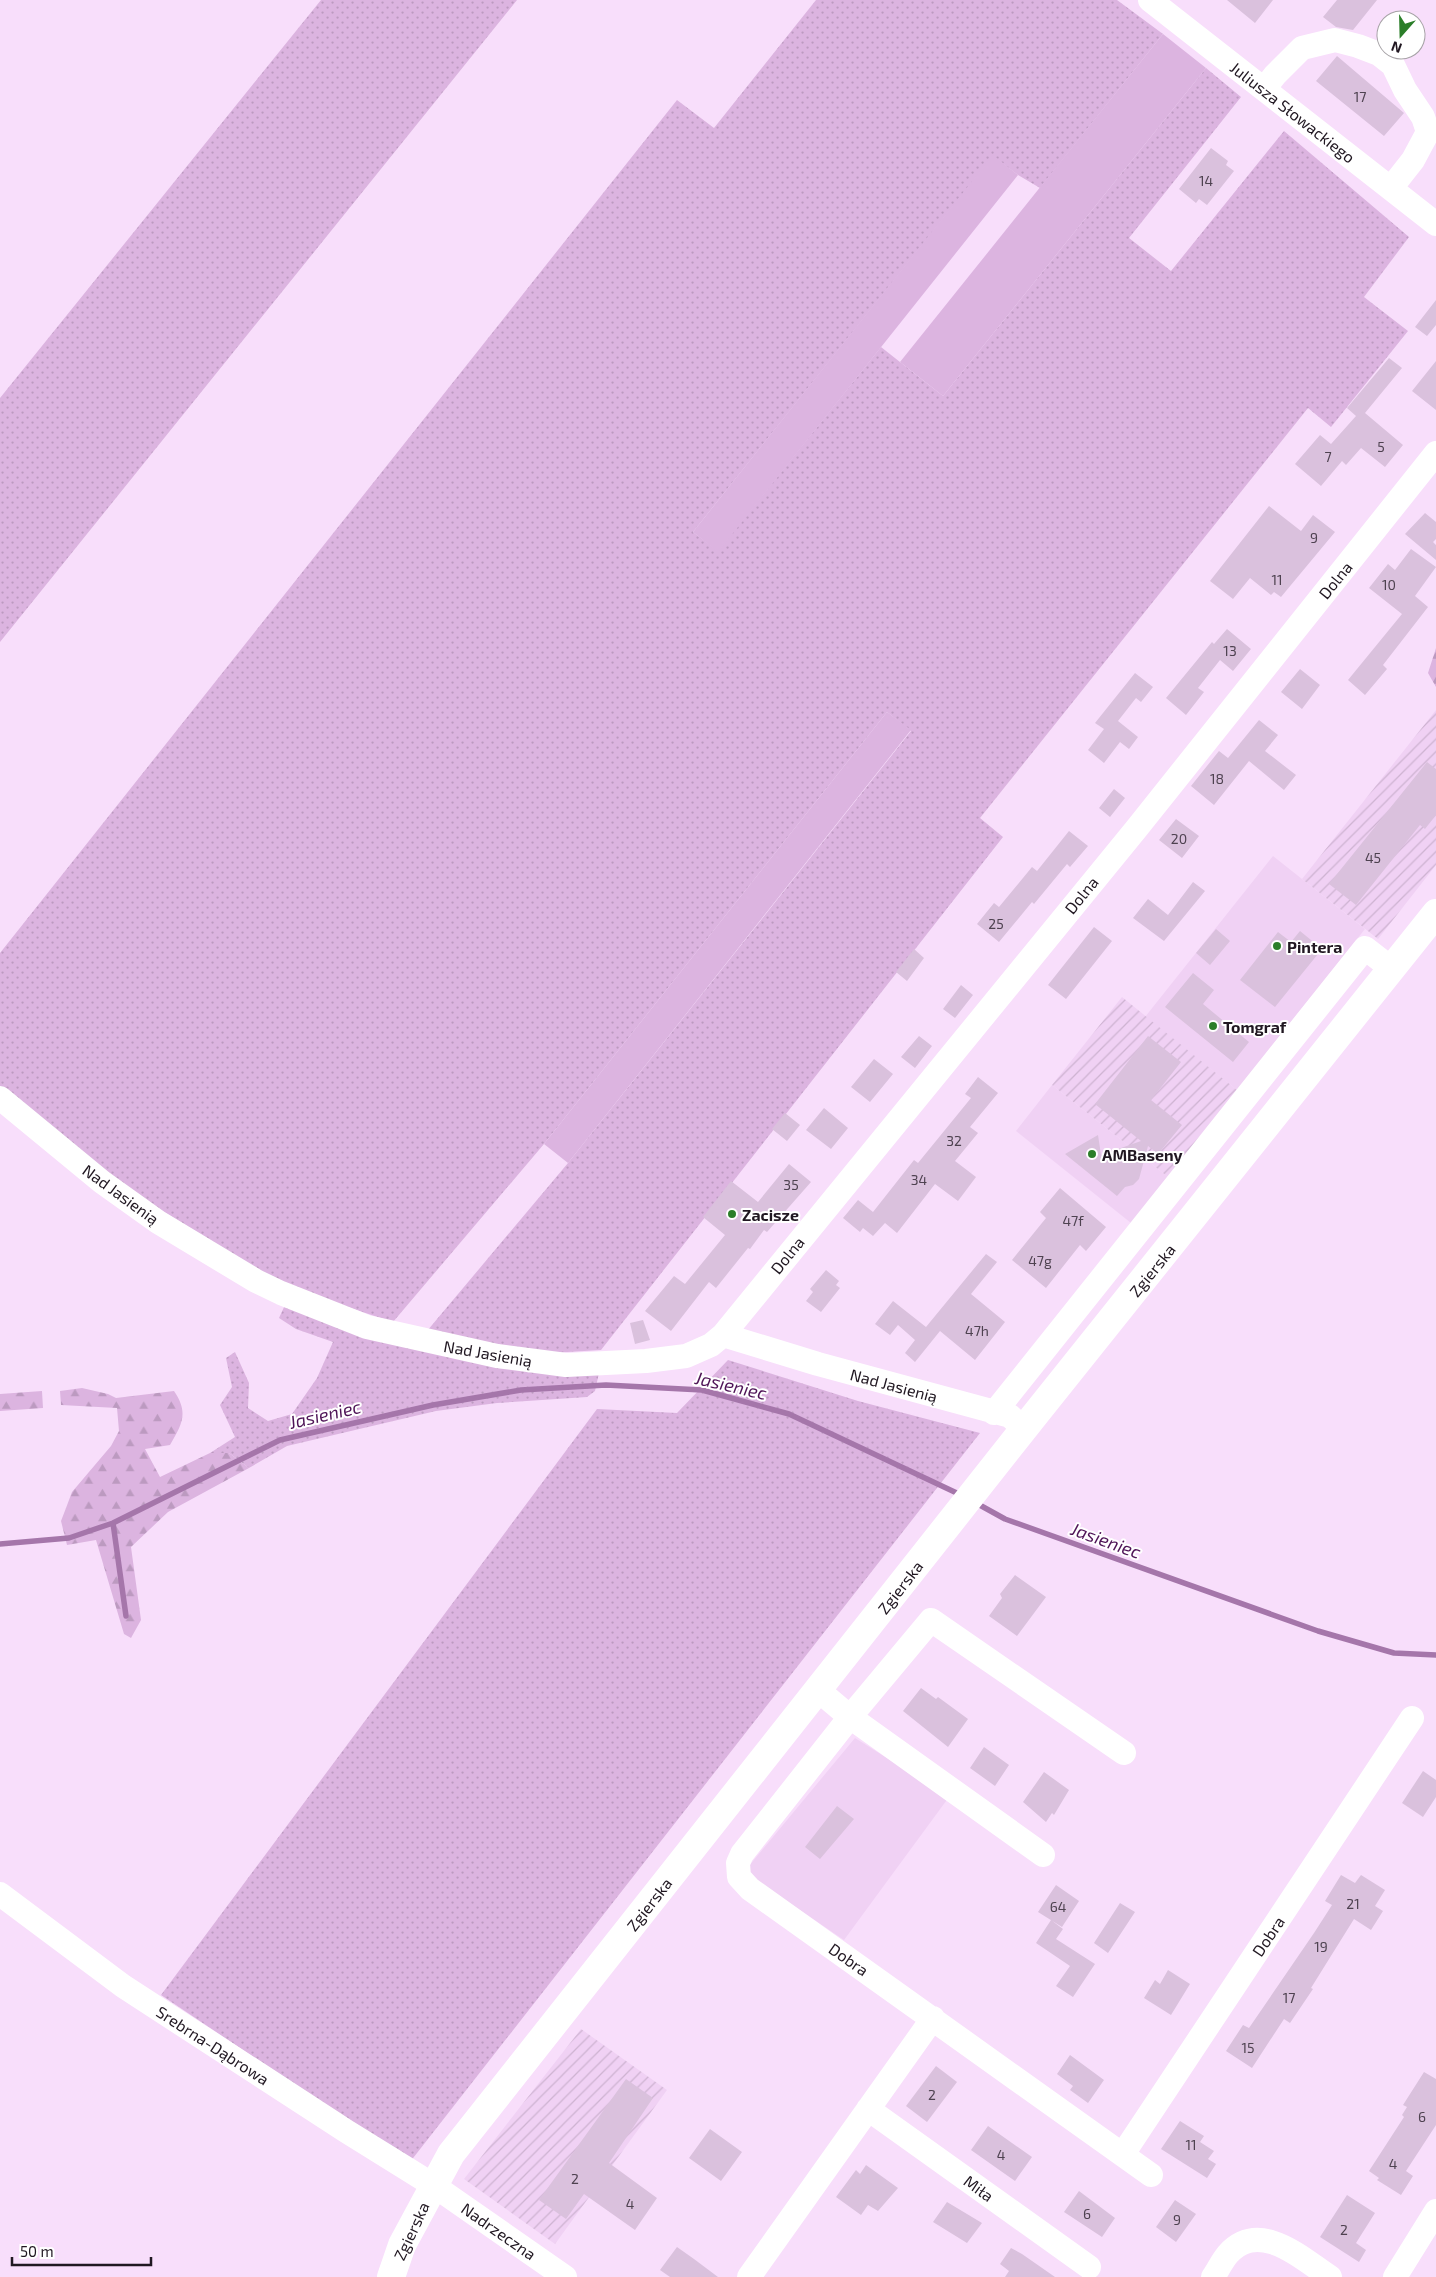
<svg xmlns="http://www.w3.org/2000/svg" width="1436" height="2277" font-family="'Exo 2',sans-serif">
	<defs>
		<pattern id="industrial-furrows" width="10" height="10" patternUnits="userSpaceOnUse" patternTransform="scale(1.25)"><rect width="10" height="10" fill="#f0d1f4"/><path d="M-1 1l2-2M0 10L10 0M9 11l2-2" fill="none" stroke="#ceb3d1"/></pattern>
		<pattern id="grass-dots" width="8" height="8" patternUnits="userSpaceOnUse" patternTransform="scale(1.25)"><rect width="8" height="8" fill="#dcb4e0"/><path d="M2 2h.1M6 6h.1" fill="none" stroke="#bc9ac0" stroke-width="1.8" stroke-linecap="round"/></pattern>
		<pattern id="forest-firs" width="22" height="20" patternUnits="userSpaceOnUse" patternTransform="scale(1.25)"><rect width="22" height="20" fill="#dcb4e0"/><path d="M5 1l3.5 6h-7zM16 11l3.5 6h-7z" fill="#bc9ac0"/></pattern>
	</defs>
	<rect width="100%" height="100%" fill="#f8defb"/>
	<path fill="#f0d1f4" d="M1273,856L1365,929L1237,1090L1145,1017Z
		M1052,1085L1168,1177L1131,1223L1016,1131Z
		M855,1738L949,1797L844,1940L744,1872Z"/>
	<path fill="url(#industrial-furrows)" d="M1436,710V865L1378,939L1302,879Z
		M1122,997L1237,1090L1168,1177L1052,1085Z
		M581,2029L667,2090L555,2244L464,2179Z"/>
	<path fill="url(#grass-dots)" d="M321,0H517L0,642V398Z
		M816,0H1117L1163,34L1040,188L1018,175L993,156L693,532L718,551L881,347L943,396L1206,68L1241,97L1129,238L1171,271L1284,131L1409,237L1364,297L1408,331L1331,427L1308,408L980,818L1003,837L601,1350L534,1354L427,1331L568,1163L911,731L887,712L544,1144L393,1322L286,1287L112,1180L0,1091V953L677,100L714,128Z
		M285,1305L599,1373L595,1391L587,1397L497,1403L436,1411L287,1446L249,1468L229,1453H210L235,1437L220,1405L232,1387L226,1358L235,1352L249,1383L248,1408L268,1421L292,1414L317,1378L333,1342L296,1329L279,1318Z
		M728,1360L858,1401L980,1433L410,2162L161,1995L597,1409L677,1413Z"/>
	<path fill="url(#forest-firs)" d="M1436,648V687L1428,673Z
		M82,1388L108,1394L116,1398L174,1391C189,1413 182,1424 170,1445L145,1449L160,1477L210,1453H229L249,1468L168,1512L131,1547L141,1620L131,1638L124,1634L96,1540L67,1545L61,1521L66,1508L72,1492L111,1446L119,1431L117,1408L61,1405L60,1391Z
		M42,1391L43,1408L0,1411V1394Z"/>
	<path fill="#dcb4e0" d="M1163,34L1206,68L943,396L900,362Z
		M993,155L1018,175L718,552L693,532Z
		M887,712L911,730L568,1163L544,1144Z"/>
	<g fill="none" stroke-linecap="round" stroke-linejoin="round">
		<path stroke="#a576aa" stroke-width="5.5" d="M976,1503L1005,1519L1318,1631L1394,1653L1436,1655
			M113,1523L126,1616
			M0,1544L69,1538L113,1523L280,1440L433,1405L521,1390L606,1385L702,1390L789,1414L961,1495"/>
	</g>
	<path fill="#dac1dd" d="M1227,0H1273L1255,23Z
		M1337,0H1377L1353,30L1336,27L1323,17Z
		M1337,56L1404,113L1384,136L1316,81Z
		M1211,148L1228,161L1226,165L1234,171L1207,205L1199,199L1196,203L1179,189Z
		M1436,300V325L1427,336L1415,327Z
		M1389,358L1402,368L1365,413L1403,445L1385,467L1361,448L1346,465L1342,461L1321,486L1295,464L1320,435L1331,444L1356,416L1347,408Z
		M1436,361V410L1412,391Z
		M1269,506L1301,531L1313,515L1335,532L1281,597L1274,592L1271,595L1250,578L1233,599L1210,581Z
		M1425,513L1436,522V539L1433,542L1436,545V560L1405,534Z
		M1411,549L1436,567L1415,596L1428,607L1383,665L1387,669L1365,695L1348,680L1402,614L1369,588L1388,564L1395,570Z
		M1227,629L1251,649L1233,671L1220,660L1198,688L1204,692L1186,715L1166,698L1212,642L1214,644Z
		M1300,669L1320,685L1302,709L1281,692Z
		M1135,673L1153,687L1141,702L1136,698L1118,721L1138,737L1129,749L1120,742L1104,763L1088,750L1104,729L1095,723Z
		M1259,720L1278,735L1265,751L1296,775L1284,790L1249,761L1214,805L1191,786L1219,751L1228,758Z
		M1427,762L1436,769V815L1425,829L1420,825L1356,905L1329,884Z
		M1114,789L1125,798L1110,817L1099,808Z
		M1176,819L1199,836L1182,858L1159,840Z
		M1069,831L1088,846L1070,867L1067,864L1034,904L1032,902L999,942L977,924L994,903L999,907L1032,867L1037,871Z
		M1193,882L1205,891L1164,941L1133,918L1148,899L1168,915Z
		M1094,927L1112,941L1066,999L1048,985Z
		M1216,929L1230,941L1210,965L1196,953Z
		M1300,931L1322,949L1275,1007L1240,980L1278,932L1291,942Z
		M914,949L924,958L907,981L896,972Z
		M1193,973L1214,990L1203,1004L1249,1042L1233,1062L1165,1007Z
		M961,985L973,995L955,1018L943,1009Z
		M919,1036L932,1046L915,1068L901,1057Z
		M1148,1036L1181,1062L1151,1100L1182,1125L1158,1154L1148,1146L1139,1179L1133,1185L1125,1187L1117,1196L1065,1154L1098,1135L1101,1155L1141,1141L1095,1104Z
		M874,1059L893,1074L870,1102L851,1087Z
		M978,1077L998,1093L970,1127L978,1133L955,1161L976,1177L958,1201L935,1184L897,1233L885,1223L873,1236L863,1228L860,1232L843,1218L858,1200L873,1212L914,1160L918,1163L971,1098L965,1094Z
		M824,1108L848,1128L831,1149L806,1130Z
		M785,1113L800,1125L787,1141L772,1129Z
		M789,1164L811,1182L767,1232L764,1230L750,1249L748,1248L716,1288L709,1282L671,1331L645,1311L674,1276L685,1284L725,1235L703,1217L731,1181L758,1202Z
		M1060,1188L1106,1227L1086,1251L1080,1245L1046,1288L1012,1260L1046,1218L1040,1212Z
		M986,1254L997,1262L971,1294L1005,1322L975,1360L940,1331L915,1362L905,1353L915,1340L898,1325L890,1335L875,1324L893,1301L926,1327Z
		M826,1270L839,1281L836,1285L840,1288L821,1312L806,1301L813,1292L810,1289Z
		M643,1320L650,1340L635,1344L630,1323Z
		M1015,1575L1046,1597L1017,1636L989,1616L1002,1598L1000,1594Z
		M921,1688L936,1699L938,1697L968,1719L948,1747L903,1711Z
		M984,1747L1009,1765L995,1786L970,1768Z
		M1423,1771L1436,1780V1797L1423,1817L1402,1803Z
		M1044,1772L1069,1790L1054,1815L1052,1813L1046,1822L1023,1802Z
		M837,1806L854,1819L820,1859L805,1847Z
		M1341,1875L1355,1883L1361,1875L1385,1890L1375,1906L1383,1911L1371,1930L1354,1919L1311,1988L1313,1989L1290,2023L1284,2019L1252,2068L1226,2051L1243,2025L1249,2028L1314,1933L1332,1905L1325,1901Z
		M1056,1885L1079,1901L1062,1927L1038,1912Z
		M1120,1903L1135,1912L1108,1953L1094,1943Z
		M1051,1920L1063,1929L1056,1939L1095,1964L1073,1997L1056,1986L1070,1966L1036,1943Z
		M1168,1970L1190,1984L1171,2015L1144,1998L1155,1980L1160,1984Z
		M1070,2055L1104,2080L1088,2103L1070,2090L1073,2086L1057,2074Z
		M936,2066L957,2082L927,2122L906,2106Z
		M1424,2072L1436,2079V2125L1406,2171L1413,2176L1401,2195L1377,2180L1379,2178L1369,2171L1404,2117L1402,2115L1407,2107L1403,2105Z
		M626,2079L653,2098L609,2163L657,2198L635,2230L584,2194L566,2219L539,2200Z
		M1180,2121L1204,2136L1200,2142L1214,2151L1208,2159L1216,2164L1207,2178L1161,2149Z
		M988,2126L1032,2157L1015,2181L971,2150Z
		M710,2129L742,2152L721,2181L689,2158Z
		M866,2165L898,2188L878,2211L868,2205L861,2215L836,2197L856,2170L860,2174Z
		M1079,2191L1115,2218L1102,2237L1064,2212Z
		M1347,2195L1375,2213L1356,2243L1366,2250L1359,2262L1320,2237Z
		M1175,2200L1196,2214L1176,2242L1156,2227Z
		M947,2202L982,2223L967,2243L933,2222Z
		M677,2247L694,2259L718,2277H670L660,2270Z
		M1011,2248L1022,2254L1055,2277H1005L1009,2271L1000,2264Z"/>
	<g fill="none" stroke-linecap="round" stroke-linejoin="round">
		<path stroke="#fff" stroke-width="24" d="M1150,0L1436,224
			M1264,89L1275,75L1302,48L1335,40L1358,46L1379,54L1393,65L1405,90L1423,117L1428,132L1413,160L1391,188
			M0,1098L102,1182L158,1222L256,1281L281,1293L367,1327L497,1356L566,1365L646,1361L686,1356L711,1345L723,1335L818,1364L1010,1416L1024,1429
			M723,1335L1137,828L1436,453
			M994,1413L1365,948L1392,969
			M818,1690L850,1717L931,1620L1124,1753
			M1043,1855L850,1717L742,1854L738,1863L739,1877L750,1889L1151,2175
			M0,1894L123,1986L346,2131L433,2185L565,2277
			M868,2109L1089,2267
			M1123,2154L1412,1718
			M749,2277L933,2018
			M1213,2277C1218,2270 1222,2261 1228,2254C1260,2219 1301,2258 1330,2277
			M1395,2277L1436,2211"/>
		<path stroke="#fff" stroke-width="28" d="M391,2277L402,2245L451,2154L1034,1416L1436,913"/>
	</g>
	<g fill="#2b7e29" stroke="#fff" stroke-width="2">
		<circle cx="1277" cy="946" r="5"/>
		<circle cx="1213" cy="1026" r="5"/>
		<circle cx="1092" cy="1154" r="5"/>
		<circle cx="732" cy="1214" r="5"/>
	</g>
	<g text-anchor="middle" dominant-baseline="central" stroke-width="4" stroke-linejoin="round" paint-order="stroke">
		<g font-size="14" fill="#4e4250">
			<text x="1360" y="96">17</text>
			<text x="1206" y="180">14</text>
			<text x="1381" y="446">5</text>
			<text x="1328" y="456">7</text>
			<text x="1314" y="537">9</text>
			<text x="1277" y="579">11</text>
			<text x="1389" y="584">10</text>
			<text x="1230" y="650">13</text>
			<text x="1217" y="778">18</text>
			<text x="1179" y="838">20</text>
			<text x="1373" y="857">45</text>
			<text x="996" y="923">25</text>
			<text x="954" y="1140">32</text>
			<text x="919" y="1179">34</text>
			<text x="791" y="1184">35</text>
			<text x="1073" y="1220">47f</text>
			<text x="1040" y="1260">47g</text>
			<text x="977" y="1330">47h</text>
			<text x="1353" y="1903">21</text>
			<text x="1058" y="1906">64</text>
			<text x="1321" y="1946">19</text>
			<text x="1289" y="1997">17</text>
			<text x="1248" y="2047">15</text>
			<text x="932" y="2094">2</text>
			<text x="1422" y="2116">6</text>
			<text x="1191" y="2144">11</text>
			<text x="1001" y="2154">4</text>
			<text x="1393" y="2163">4</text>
			<text x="575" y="2178">2</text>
			<text x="630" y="2203">4</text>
			<text x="1087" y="2213">6</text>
			<text x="1177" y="2219">9</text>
			<text x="1344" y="2229">2</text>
		</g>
		<g font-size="16" fill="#201721" stroke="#fff">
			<text transform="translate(1293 112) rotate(38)">Juliusza Słowackiego</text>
			<text transform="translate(1335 580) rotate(-51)">Dolna</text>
			<text transform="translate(1081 895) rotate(-51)">Dolna</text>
			<text transform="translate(121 1194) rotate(36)">Nad Jasienią</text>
			<text transform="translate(787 1255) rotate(-51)">Dolna</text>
			<text transform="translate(1152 1270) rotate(-51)">Zgierska</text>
			<text transform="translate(488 1353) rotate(10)">Nad Jasienią</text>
			<text transform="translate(894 1385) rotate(15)">Nad Jasienią</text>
			<text transform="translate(900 1587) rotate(-52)">Zgierska</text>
			<text transform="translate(649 1904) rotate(-52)">Zgierska</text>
			<text transform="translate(1268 1936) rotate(-56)">Dobra</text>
			<text transform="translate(849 1959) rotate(35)">Dobra</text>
			<text transform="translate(213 2045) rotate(33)">Srebrna-Dąbrowa</text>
			<text transform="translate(979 2188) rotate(36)">Miła</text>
			<text transform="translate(411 2231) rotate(-65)">Zgierska</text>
			<text transform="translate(499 2231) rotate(35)">Nadrzeczna</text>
		</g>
		<g font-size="16" font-weight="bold" fill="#201721" stroke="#fff" text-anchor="start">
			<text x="1287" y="946">Pintera</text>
			<text x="1223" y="1026">Tomgraf</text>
			<text x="1102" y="1154">AMBaseny</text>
			<text x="742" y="1214">Zacisze</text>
		</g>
		<g font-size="18" font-style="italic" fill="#4f1457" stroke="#fff">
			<text transform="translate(731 1385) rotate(13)">Jasieniec</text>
			<text transform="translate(325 1414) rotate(-13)">Jasieniec</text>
			<text transform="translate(1106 1540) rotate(20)">Jasieniec</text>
		</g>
	</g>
	<g transform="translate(1401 35) rotate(200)"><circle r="24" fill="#ffffff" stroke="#a6a2a6"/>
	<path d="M0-4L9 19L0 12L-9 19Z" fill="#2b7e29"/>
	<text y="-8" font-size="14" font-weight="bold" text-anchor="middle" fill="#201721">N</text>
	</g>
	<path d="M12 2257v8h139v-8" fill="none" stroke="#201721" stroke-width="2.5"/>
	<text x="20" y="2257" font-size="15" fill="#201721" stroke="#ffffff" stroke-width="4" paint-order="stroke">50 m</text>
</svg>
